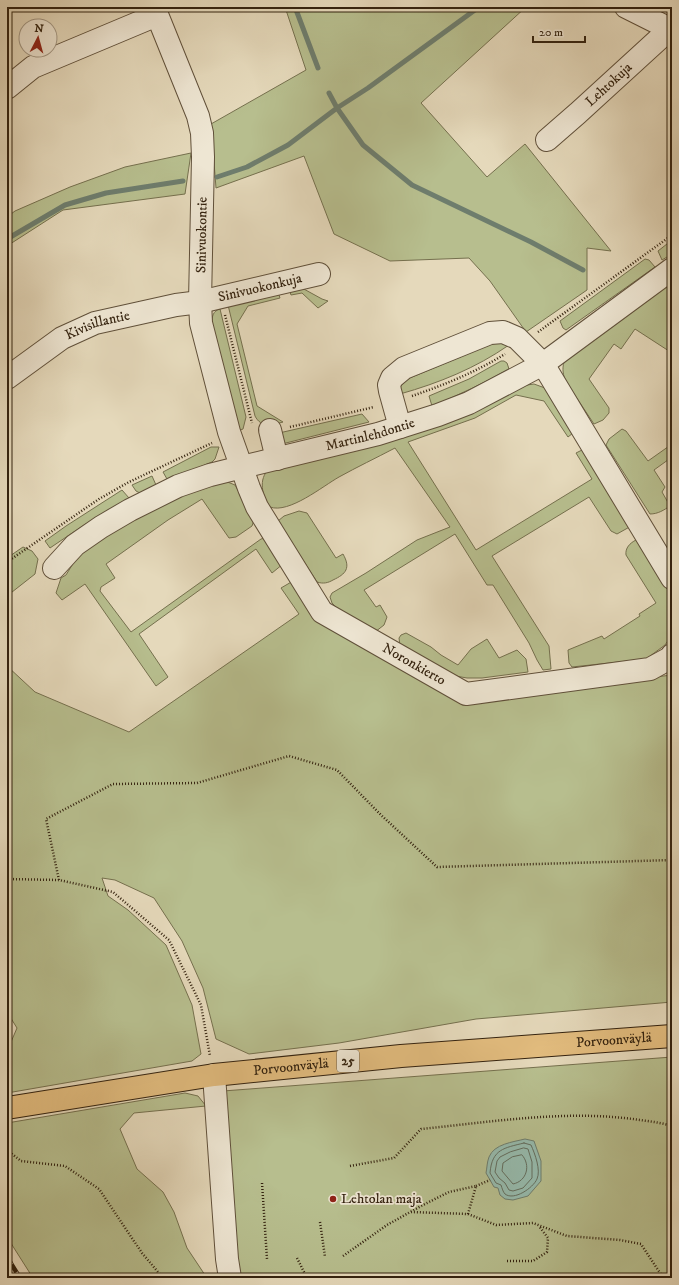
<svg xmlns="http://www.w3.org/2000/svg" width="679" height="1285" font-family="'IM FELL DW Pica',serif">
	<rect width="100%" height="100%" fill="#e5d9bb"/>
	<filter id="stains"><feTurbulence type="fractalNoise" baseFrequency=".005" numOctaves="4"/><feColorMatrix values="0 0 0 0 .2 0 0 0 0 .09 0 0 0 0 .02 0 0 0 .5 -.17"/></filter>
	<radialGradient id="worn" r=".72"><stop offset=".6" stop-color="#630" stop-opacity="0"/><stop offset="1" stop-color="#630" stop-opacity=".3"/></radialGradient>
	<path fill="#b7be8e" stroke="#75704e" d="M285,7H443L447,11L451,7H526L421,103L487,177L525,144L611,251L587,248V290L526,332L490,281L469,258L390,261L334,234L304,156L216,188L211,124L306,70Z
		M191,153L185,194L63,210L7,246V217L15,211L70,187L125,167Z
		M672,240V254L662,260L658,251Z
		M645,259L649,260L655,267L566,330L563,328L560,321Z
		M667,285L672,289V353L635,329L621,349L614,344L589,379L609,408V413L603,420L594,424L566,382C563,375 562,369 564,362Z
		M302,288L322,299L328,301L318,308L302,293L291,295L289,289Z
		M278,292L280,298L248,306L237,324L257,406L283,422C272,425 261,428 255,416L228,305Z
		M220,309L246,417L243,429L238,431L212,323C212,316 213,311 220,309Z
		M499,343L509,345C476,368 439,383 400,394L399,389L405,380L491,344Z
		M501,361H504L507,363L509,369C484,383 459,395 432,406L429,396L469,379Z
		M534,384L545,388L573,433L568,437L544,401L516,395L475,418L408,442L476,550L592,479L576,453L584,449L633,525L617,534L611,531L589,497L492,556L549,646L551,669L543,670L537,660L529,643L493,585H487L455,534L364,590L376,607L380,605L387,617L384,625L375,632L337,608L332,603L330,597L332,593L366,573L417,540L450,527L395,448C376,458 357,467 339,477C323,486 289,514 270,507C262,496 258,479 269,469L527,385Z
		M362,414L369,422L278,445L279,433Z
		M622,429L626,431L648,461L672,444V457L654,470L665,487L662,492L670,506C664,510 658,514 650,514L606,445L609,439Z
		M211,447H219L215,459L212,462L171,479H167L163,472Z
		M152,476L156,485L140,493L136,491L132,485Z
		M225,481L235,485L254,520L252,526L236,537L229,538L202,499L168,520L106,564L115,578L101,587L100,591L131,632L261,539L265,538L283,564L272,573L256,549L139,634L168,677L156,686L85,584L62,600L56,593L61,578L66,575L82,549L170,499Z
		M122,490L129,498L84,525L50,548L45,541L66,526Z
		M299,511L307,513L336,558L343,554C351,568 346,574 333,580C328,583 323,584 317,582L278,521L284,516Z
		M636,540L672,587V635L665,645L646,659L572,667L569,663L568,650L602,636L604,639L640,616L639,614L656,603L626,555C625,548 630,543 636,540Z
		M23,547L32,551L38,559L35,574L7,596V558Z
		M293,581L458,700L672,675V1002L476,1019L339,1043L249,1054L216,1039L203,988L182,941L154,898L115,880L102,878L108,896L128,910L166,945L192,1005L201,1054L192,1061L7,1093V1045L11,1042L17,1028L7,1012V666L35,692L129,732L299,614L281,588Z
		M406,633L431,647L441,655L458,665L471,649L487,639L499,658L517,650L526,659L528,672L482,678H467L450,675L400,646L399,638L401,635Z
		M672,1057V1278H230L223,1091Z
		M185,1093L198,1096L206,1106L134,1113L120,1129L137,1169L163,1192L174,1212L187,1248L207,1278H33L7,1237V1123Z"/>
	<path fill="#96baac" stroke="#6e7d6d" d="M525,1139L534,1141L541,1161V1181L528,1196L513,1200L505,1199L500,1195L498,1188L494,1187L486,1173C487,1168 487,1162 489,1157C494,1144 513,1142 525,1139Z"/>
	<g fill="none" stroke-linecap="round" stroke-linejoin="round">
		<path stroke="#646e5e" stroke-width="1" d="M524,1143L531,1145C535,1154 541,1170 537,1179C533,1188 514,1201 505,1194C503,1192 502,1188 501,1185L496,1183L490,1173C492,1149 504,1148 524,1143Z
			M524,1148L528,1149L532,1162V1178L523,1188L513,1191L509,1190L505,1183L499,1178L495,1172L497,1161L500,1157L510,1152Z
			M522,1155C531,1165 527,1181 513,1184L502,1171L503,1163L512,1157Z"/>
		<path stroke="#6e7d6d" stroke-width="5" d="M295,7L318,68
			M329,93L337,108L363,145L412,185L531,242L583,270
			M217,177L247,167L288,145L337,108L368,88L479,7
			M7,239L65,205L106,193L183,181
			M670,311L672,312"/>
		<g stroke="#60503a" stroke-width="24">
			<g id="minor">
				<path id="s1" d="M154,7L198,116L202,133L203,157L200,302L201,323L229,432L249,488L257,507L322,612L466,694L650,669L670,658L672,655"/>
				<path d="M626,7L670,29"/>
				<path d="M7,88L33,67L157,15"/>
				<path id="s2" d="M547,140L578,113L672,27"/>
				<path id="s3" d="M7,378L62,338L95,323L176,305L200,302L319,274"/>
				<path d="M400,427L390,391L389,385L392,378L404,368L490,333L503,332L517,338L543,364L672,578"/>
				<path d="M270,430L277,459"/>
				<path id="s4" d="M54,568L75,545L101,527L130,510L178,486L210,475L242,467L378,434L438,415L469,403L543,364L672,269"/>
				<path d="M214,1075L227,1259L230,1278"/>
			</g>
		</g>
		<g stroke="#33220f" stroke-width="24">
			<g id="highway">
				<path id="s5" d="M7,1108L214,1075L401,1056L672,1036"/>
			</g>
		</g>
		<path stroke="#33220f" stroke-width="2.5" stroke-dasharray="1 2" stroke-linecap="butt" d="M225,315L252,423
			M538,332L672,235
			M412,396C444,385 476,372 505,354
			M290,427L374,407
			M7,562L99,499L129,482L212,443
			M7,879L59,880L113,892L169,940L201,1005L210,1056
			M59,880L46,819L113,784L197,783L289,756L337,770L381,815L437,867L672,860
			M7,1150L21,1161L65,1166L99,1189L142,1253L163,1278
			M350,1166L394,1158L421,1129C491,1122 563,1110 633,1119C646,1121 659,1122 672,1126
			M262,1183L267,1259
			M476,1186L490,1180
			M468,1214L496,1225L533,1223L567,1236L620,1240L641,1244L662,1276L670,1278
			M320,1222L325,1257
			M343,1256L387,1225L421,1206L449,1192L476,1186L468,1214L411,1212
			M297,1258L307,1278
			M507,1261H533L547,1252L548,1238L539,1226"/>
		<use href="#minor" stroke="#eee6d3" stroke-width="22"/>
		<use href="#highway" stroke="#e2bc7e" stroke-width="22"/>
		<g stroke="#33220f" stroke-width="4.5">
			<path id="rail" d="M7,1257L20,1278"/>
		</g>
		<use href="#rail" stroke="#eee6d3" stroke-width="3" stroke-dasharray="9" stroke-linecap="butt"/>
	</g>
	<circle fill="#8f2418" stroke="#eee6d3" stroke-width="1.5" cx="333" cy="1199" r="4"/>
	<g text-anchor="middle" dominant-baseline="central" stroke-width="3.5" stroke-linejoin="round" paint-order="stroke">
		<rect fill="#eee6d3" stroke="#6b5d4a" stroke-width="1" x="337" y="1050" width="22" height="22" rx="3"/>
		<g font-size="13" font-weight="bold" fill="#33220f">
			<text x="348" y="1061">25</text>
		</g>
		<g font-size="14" fill="#33220f" stroke="#eee6d3">
			<text stroke="none"><textPath href="#s2" startOffset="83">Lehtokuja</textPath></text>
			<text transform="translate(202 235) rotate(-89)">Sinivuokontie</text>
			<text stroke="none"><textPath href="#s3" startOffset="273">Sinivuokonkuja</textPath></text>
			<text stroke="none"><textPath href="#s3" startOffset="106">Kivisillantie</textPath></text>
			<text stroke="none"><textPath href="#s4" startOffset="349">Martinlehdontie</textPath></text>
			<text stroke="none"><textPath href="#s1" startOffset="747">Noronkierto</textPath></text>
			<text stroke="none"><textPath href="#s5" startOffset="611">Porvoonväylä</textPath></text>
			<text stroke="none"><textPath href="#s5" startOffset="287">Porvoonväylä</textPath></text>
		</g>
		<g font-size="14" fill="#33220f" stroke="#eee6d3" text-anchor="start">
			<text x="341" y="1199">Lehtolan maja</text>
		</g>
	</g>
	<rect width="679" height="1285" fill="none" stroke="#e5d9bb" stroke-width="24"/>
	<rect x="8" y="8" width="663" height="1269" fill="none" stroke="#33220f" stroke-width="2"/>
	<rect x="12" y="12" width="655" height="1261" fill="none" stroke="#33220f"/>
	<g transform="translate(38 38) rotate(6)"><circle r="19" fill="#eee6d3" stroke="#a39885"/>
	<path d="M0-3L7 15L0 10L-7 15Z" fill="#8f2418"/>
	<text y="-6" font-size="11" font-weight="bold" text-anchor="middle" fill="#33220f">N</text>
	</g>
	<path d="M533 36v6h52v-6" fill="none" stroke="#33220f" stroke-width="2"/>
	<text x="539" y="36" font-size="12" fill="#33220f" stroke="#eee6d3" stroke-width="3" paint-order="stroke">20 m</text>
	<rect width="100%" height="100%" filter="url(#stains)"/>
	<rect width="100%" height="100%" fill="url(#worn)"/>
</svg>
